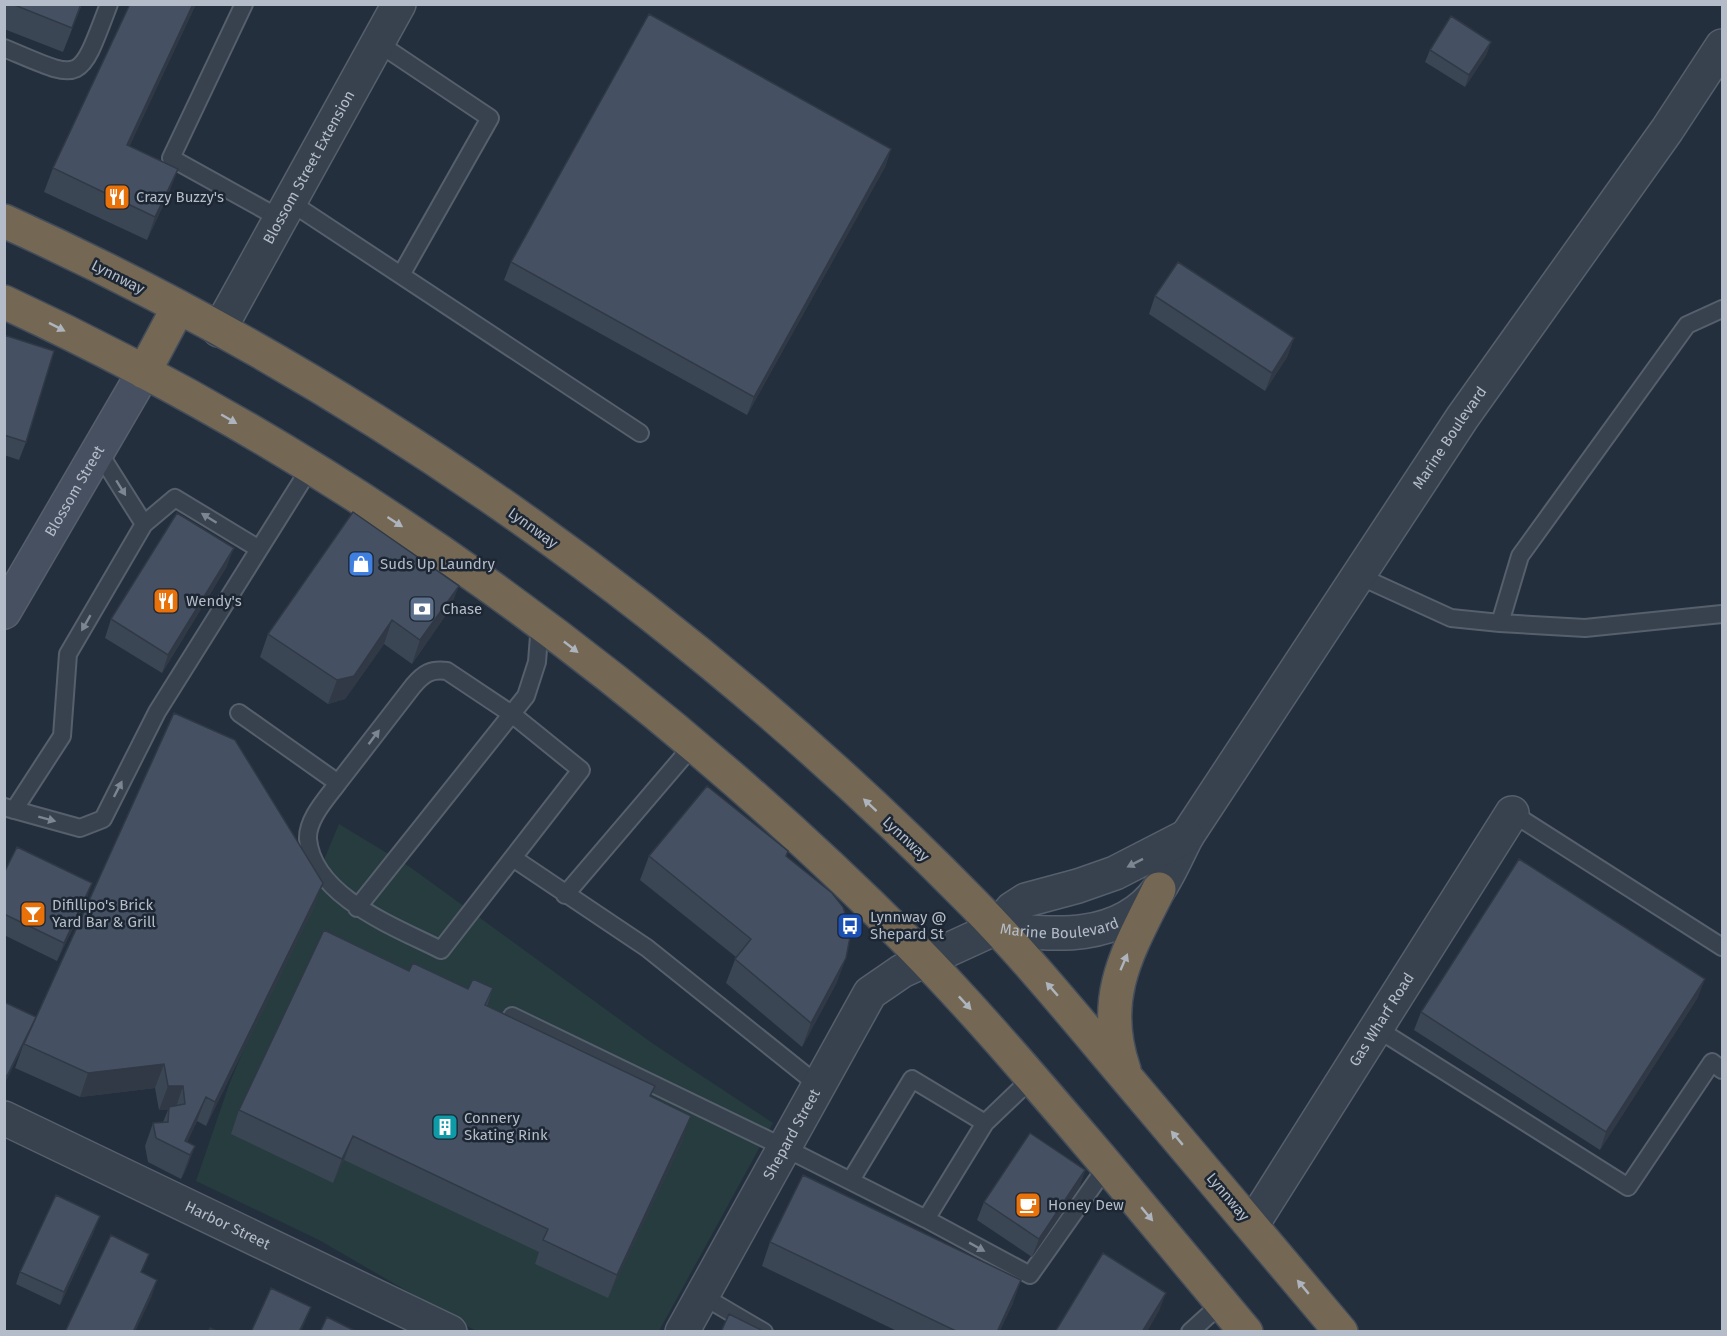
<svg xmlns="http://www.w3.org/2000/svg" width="1727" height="1336" font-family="'Fira Sans',sans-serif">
	<rect width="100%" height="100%" fill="#242f3e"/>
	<path fill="#263c3f" d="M339,824L410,867L652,1043L773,1123L659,1331H476L319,1240L196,1181L230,1082Z"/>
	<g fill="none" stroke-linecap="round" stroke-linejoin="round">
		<g stroke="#565f6c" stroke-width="20">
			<path id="lane" d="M244,4L171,158L281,219
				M378,43L490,118L401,275
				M4,48C83,81 78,86 109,4
				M290,202L640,433
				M98,451L144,524
				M1359,576L1451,618L1500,623L1585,628L1722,614
				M1500,623L1520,556L1687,325L1722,309
				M239,713L338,783C327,798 307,819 308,839C313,897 398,928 441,950L581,770L513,715L447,671C431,669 424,673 413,686L338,783
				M4,807L80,828L103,819L157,712L310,468
				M14,810L62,736L68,654L144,524L175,498L259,549
				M1512,813L1722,947
				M513,858L647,948L818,1085
				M565,895L694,744
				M357,908L526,696L537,662L540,623
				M512,1016L783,1147L926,1219L985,1123L1032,1078
				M1376,1028L1628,1187L1712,1062L1722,1070
				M851,1180L912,1079L985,1123
				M926,1219L1030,1275L1107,1166
				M701,1295L764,1332
				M1190,1332L1222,1303"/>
		</g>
		<g stroke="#565f6c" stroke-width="36">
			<g id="street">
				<path id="s1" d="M219,330L399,4"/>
				<path id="s2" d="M996,928C1052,936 1121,942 1159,889C1170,873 1178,853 1187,836L1462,418L1667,130L1722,46"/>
				<path id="s3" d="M4,1118L450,1332"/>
				<path id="s4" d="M1252,1225L1512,813"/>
				<path id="s5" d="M682,1332L870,993L902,971L996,928L1012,909L1026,900L1078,886L1115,873L1187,836"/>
			</g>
		</g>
		<g stroke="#565f6c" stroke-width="36">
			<g id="secondary">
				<path id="s6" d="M4,612L144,372"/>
			</g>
		</g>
		<g stroke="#434c59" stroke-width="36">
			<path id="highway" d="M4,221C365,384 696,621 973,903C1029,960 1079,1022 1130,1082C1200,1166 1271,1248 1341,1332
				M4,302C341,458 646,680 908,942C977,1012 1040,1087 1104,1162C1151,1219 1199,1275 1246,1332
				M144,372L178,308
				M1124,1070C1099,998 1128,951 1159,889"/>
		</g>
		<use href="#lane" stroke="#38414e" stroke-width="16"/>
		<use href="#street" stroke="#38414e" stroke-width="33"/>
		<use href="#secondary" stroke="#465061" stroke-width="33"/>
		<use href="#highway" stroke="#746855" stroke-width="33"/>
	</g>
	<path fill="#3b4654" d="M4,4H82L63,52L4,29Z
		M196,4L129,146L169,193L147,240L44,192L53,168Z
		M1491,42L1486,55L1465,87L1425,62L1430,50Z
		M891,149L885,167L747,415L504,280L511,262Z
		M1155,296L1294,338L1287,357L1265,391L1149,314Z
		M4,335L26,442L19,460L4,455Z
		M227,566L162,673L105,638L111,619Z
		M450,609L412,664L384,644L345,699L328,704L260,657L268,634Z
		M649,856H786L837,982L802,1047L726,983L736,957L640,880Z
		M4,873L86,901L57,961L4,935Z
		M323,883L314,907L206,1126L197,1121L187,1142L195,1146L186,1169L181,1179L148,1162L145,1146L153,1123L163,1122L168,1110H159L155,1088L80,1097L15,1068L23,1046L4,1085V1002L36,1017Z
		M409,971L468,989L493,988L487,1006L651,1097L683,1140L608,1298L535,1264L539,1252L344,1160L333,1183L231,1134L239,1110Z
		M1698,997L1600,1150L1414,1030L1421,1012Z
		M1085,1170L1079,1188L1032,1257L977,1220L984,1202Z
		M95,1229L60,1305L16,1284L20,1272Z
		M770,1242L1013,1303L999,1332H899L762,1266Z"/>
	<path fill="#303945" d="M193,4H196L119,169L127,145Z
		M1491,42L1486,55L1465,87L1469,75Z
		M891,149L885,167L747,415L754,397Z
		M178,169L169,193L147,240L155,217Z
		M1294,338L1287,357L1265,391L1272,373Z
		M234,548L227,566L162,673L168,655Z
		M459,586L450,609L412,664L420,640Z
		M392,620L384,644L345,699L328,704L337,680Z
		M92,883L86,901L57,961L64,943Z
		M323,883L314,907L206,1126L215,1102Z
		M846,958L837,982L802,1047L811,1023Z
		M1705,979L1698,997L1600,1150L1606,1132Z
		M36,1017L31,1030L4,1085L7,1076Z
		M164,1064L155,1088L80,1097L88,1073Z
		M168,1086H183L175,1110L169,1107L168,1110H159Z
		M206,1097L197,1121L183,1151L185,1141Z
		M691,1116L683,1140L608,1298L617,1275Z
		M353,1136L344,1160L333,1183L342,1159Z
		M195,1146L186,1169L181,1179L190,1155Z
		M1085,1170L1079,1188L1032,1257L1039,1239Z
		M100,1216L95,1229L60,1305L64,1292Z
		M157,1280L151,1298L135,1332H133Z
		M1021,1280L1013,1303L999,1332H997Z
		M1166,1293L1159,1311L1147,1332H1142Z
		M311,1307L301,1332H299Z"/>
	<path fill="#455162" stroke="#303945" stroke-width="1.5" d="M12,4H81L72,28Z
		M130,4H193L127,145L178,169L155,217L53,168Z
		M649,14L891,149L754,397L511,262Z
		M1451,16L1491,42L1469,75L1430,50Z
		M1178,262L1294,338L1272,373L1155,296Z
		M4,335L54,351L26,442L4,435Z
		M353,512L459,586L420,640L392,620L354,676L337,680L268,634Z
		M177,513L234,548L168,655L111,619Z
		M174,713L235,740L323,883L215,1102L206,1097L185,1141L195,1146L190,1155L156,1138L153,1123L168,1122L169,1107L185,1104L183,1086H168L164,1064L88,1073L24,1044Z
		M707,786L788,851L786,856L832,893L843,907L851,932L846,958L811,1023L735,959L751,939L649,856Z
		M17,847L92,883L64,943L4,914V873Z
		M1519,859L1705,979L1606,1132L1421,1012Z
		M324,930L409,971L413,963L468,989L473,979L493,988L485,1005L655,1086L650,1096L691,1116L617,1275L543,1240L548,1229L353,1136L342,1159L239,1110Z
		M4,1002L36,1017L7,1076L4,1074Z
		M1030,1133L1085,1170L1039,1239L984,1202Z
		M803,1175L1021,1280L997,1332H958L770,1242Z
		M56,1195L100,1216L64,1292L20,1272Z
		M111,1235L149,1254L141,1272L157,1280L133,1332H65Z
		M1103,1253L1166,1293L1142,1332H1055Z
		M271,1288L311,1307L299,1332H251Z
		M729,1314L765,1332H721Z
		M327,1317L357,1332H320Z
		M210,1328L218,1332H208Z"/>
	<defs><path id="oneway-solid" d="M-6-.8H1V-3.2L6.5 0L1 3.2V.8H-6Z" transform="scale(1.5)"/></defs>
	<g fill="#aeb4bd">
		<use href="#oneway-solid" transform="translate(57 327) rotate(27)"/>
		<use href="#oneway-solid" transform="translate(229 419) rotate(30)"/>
		<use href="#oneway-solid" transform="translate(395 522) rotate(33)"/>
		<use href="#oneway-solid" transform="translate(571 647) rotate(38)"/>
		<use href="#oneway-solid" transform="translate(870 805) rotate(-137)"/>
		<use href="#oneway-solid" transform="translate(1124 962) rotate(-67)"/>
		<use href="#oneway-solid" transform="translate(1052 989) rotate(-131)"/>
		<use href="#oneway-solid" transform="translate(965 1003) rotate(47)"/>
		<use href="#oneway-solid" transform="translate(1177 1138) rotate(-130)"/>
		<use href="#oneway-solid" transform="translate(1147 1214) rotate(50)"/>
		<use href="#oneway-solid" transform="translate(1303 1287) rotate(-130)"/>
	</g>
	<g fill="#7c8592">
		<use href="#oneway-solid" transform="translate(121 488) rotate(58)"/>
		<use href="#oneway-solid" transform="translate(209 518) rotate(-148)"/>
		<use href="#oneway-solid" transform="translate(86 623) rotate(120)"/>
		<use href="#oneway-solid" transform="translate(374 737) rotate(-53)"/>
		<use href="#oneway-solid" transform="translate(118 789) rotate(-63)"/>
		<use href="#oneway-solid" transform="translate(47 819) rotate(15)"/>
		<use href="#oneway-solid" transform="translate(1135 863) rotate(153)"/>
		<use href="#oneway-solid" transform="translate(977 1247) rotate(29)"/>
	</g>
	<defs>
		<g id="restaurant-square" transform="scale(1.35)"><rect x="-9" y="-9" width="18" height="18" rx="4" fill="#e8710a" stroke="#1d2633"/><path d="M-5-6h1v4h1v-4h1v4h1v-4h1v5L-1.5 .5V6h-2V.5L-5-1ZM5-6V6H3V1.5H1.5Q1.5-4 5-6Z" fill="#fff"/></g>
		<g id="shop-square" transform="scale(1.35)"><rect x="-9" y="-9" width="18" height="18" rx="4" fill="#3f7fe0" stroke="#1d2633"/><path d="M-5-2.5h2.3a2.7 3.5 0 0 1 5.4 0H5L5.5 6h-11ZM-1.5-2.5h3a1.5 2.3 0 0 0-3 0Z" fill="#fff"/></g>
		<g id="bank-square" transform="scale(1.35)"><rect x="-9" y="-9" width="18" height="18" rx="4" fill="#5c6f8a" stroke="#1d2633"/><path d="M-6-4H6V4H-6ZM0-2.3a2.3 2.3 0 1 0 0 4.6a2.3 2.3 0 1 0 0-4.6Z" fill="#fff"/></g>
		<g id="bar-square" transform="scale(1.35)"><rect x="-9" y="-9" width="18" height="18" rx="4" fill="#e8710a" stroke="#1d2633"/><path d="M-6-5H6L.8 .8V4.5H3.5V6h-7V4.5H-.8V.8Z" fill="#fff"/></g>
		<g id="bus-square" transform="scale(1.35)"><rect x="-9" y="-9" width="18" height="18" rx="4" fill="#1a4fb4" stroke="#1d2633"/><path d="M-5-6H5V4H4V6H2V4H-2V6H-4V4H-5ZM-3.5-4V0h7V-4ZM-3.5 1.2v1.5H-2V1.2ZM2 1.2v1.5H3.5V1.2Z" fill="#fff"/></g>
		<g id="building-square" transform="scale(1.35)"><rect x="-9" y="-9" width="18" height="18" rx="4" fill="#0f9aa8" stroke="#1d2633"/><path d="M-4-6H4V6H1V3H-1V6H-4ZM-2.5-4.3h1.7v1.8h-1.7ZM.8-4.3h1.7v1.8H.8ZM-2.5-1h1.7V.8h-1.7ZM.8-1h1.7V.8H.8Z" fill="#fff"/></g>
		<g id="cafe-square" transform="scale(1.35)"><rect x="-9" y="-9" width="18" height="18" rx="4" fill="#e8710a" stroke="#1d2633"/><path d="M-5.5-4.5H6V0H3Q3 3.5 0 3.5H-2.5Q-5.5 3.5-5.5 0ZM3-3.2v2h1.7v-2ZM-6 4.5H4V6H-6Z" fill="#fff"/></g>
	</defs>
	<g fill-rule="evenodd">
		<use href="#restaurant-square" x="117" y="197"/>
		<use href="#shop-square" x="361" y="564"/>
		<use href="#restaurant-square" x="166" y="601"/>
		<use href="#bank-square" x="422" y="609"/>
		<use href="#bar-square" x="33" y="914"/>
		<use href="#bus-square" x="850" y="926"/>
		<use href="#building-square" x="445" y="1127"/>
		<use href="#cafe-square" x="1028" y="1205"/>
	</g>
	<g text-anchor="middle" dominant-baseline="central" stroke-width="5" stroke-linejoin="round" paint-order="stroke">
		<g font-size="15" fill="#b4bcc9" stroke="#1d2633">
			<text stroke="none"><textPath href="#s1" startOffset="186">Blossom Street Extension</textPath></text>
			<text transform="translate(118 277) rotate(27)">Lynnway</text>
			<text stroke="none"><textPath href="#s2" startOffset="714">Marine Boulevard</textPath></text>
			<text stroke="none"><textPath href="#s6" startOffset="140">Blossom Street</textPath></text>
			<text transform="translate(533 528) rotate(36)">Lynnway</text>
			<text transform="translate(906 839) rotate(43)">Lynnway</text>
			<text stroke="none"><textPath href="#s2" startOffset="64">Marine Boulevard</textPath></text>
			<text stroke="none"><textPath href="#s4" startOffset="243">Gas Wharf Road</textPath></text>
			<text stroke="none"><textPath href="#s5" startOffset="226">Shepard Street</textPath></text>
			<text transform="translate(1228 1197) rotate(50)">Lynnway</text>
			<text stroke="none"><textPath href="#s3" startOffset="248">Harbor Street</textPath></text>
		</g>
		<g font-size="15" fill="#b4bcc9" stroke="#1d2633" text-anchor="start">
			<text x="136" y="197">Crazy Buzzy's</text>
			<text x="380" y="564">Suds Up Laundry</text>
			<text x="186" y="601">Wendy's</text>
			<text x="442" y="609">Chase</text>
			<text x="52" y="905">Difillipo's Brick<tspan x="52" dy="17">Yard Bar &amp; Grill</tspan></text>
			<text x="870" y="917">Lynnway @<tspan x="870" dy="17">Shepard St</tspan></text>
			<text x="464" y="1118">Connery<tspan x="464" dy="17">Skating Rink</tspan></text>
			<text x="1048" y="1205">Honey Dew</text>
		</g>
	</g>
	<rect width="1727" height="1336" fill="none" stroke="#b4bcc9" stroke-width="12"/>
</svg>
